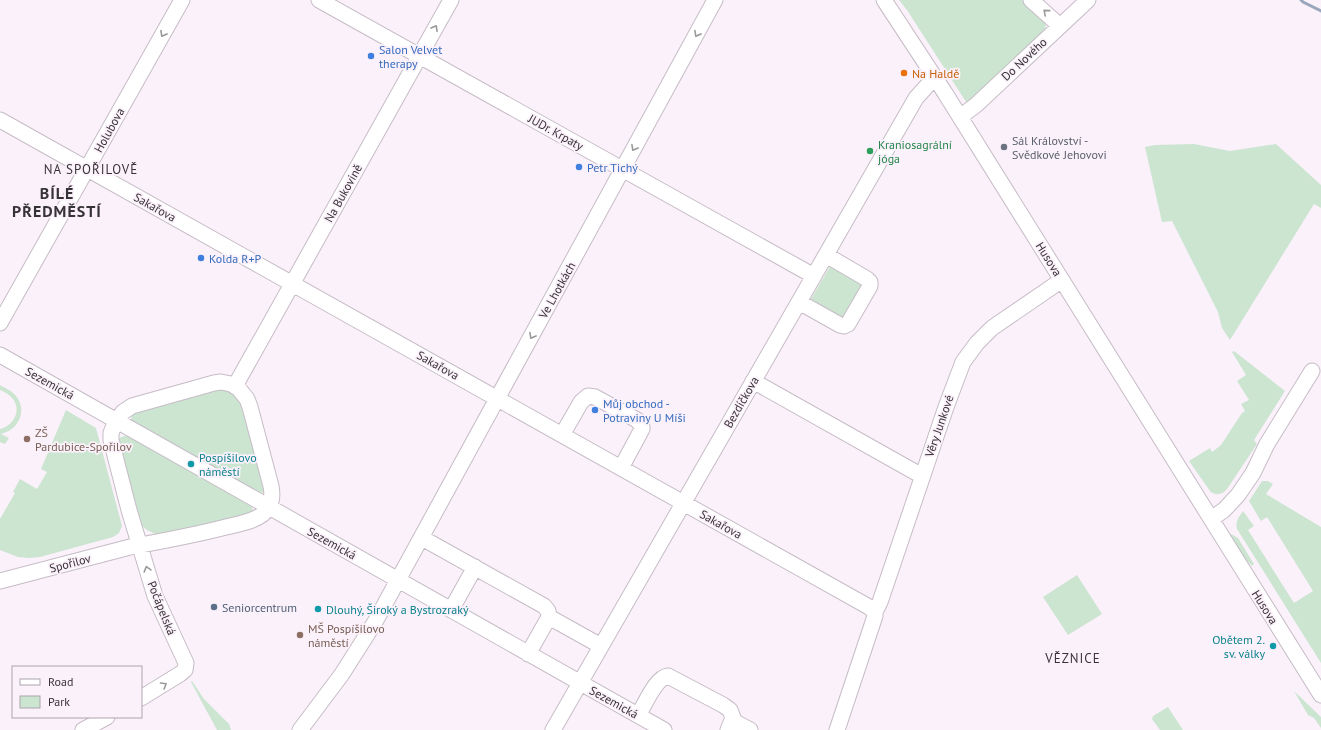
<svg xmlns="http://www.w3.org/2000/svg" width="1321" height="730" font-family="'PT Sans',sans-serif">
	<rect width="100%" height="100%" fill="#fbf1fa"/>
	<path fill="#cbe5d1" d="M899,0H1025L1046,19L1045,31L968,105L907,10Z
		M1194,144L1230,151L1276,144L1321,185V208L1314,204L1230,340L1222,328L1218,312L1172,221L1162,222L1145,147L1155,145Z
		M832,263L865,281L844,321L808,304Z
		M1234,351L1285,391L1254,440L1257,444L1227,489C1222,495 1216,496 1210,491L1189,461L1210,448L1212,452L1221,445L1242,413L1245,411L1241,404L1249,400L1237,381L1246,375L1232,352Z
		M0,385C5,388 12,391 16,396C28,411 18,430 1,434L9,438L5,444L0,442V429C13,426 22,411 13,399C10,395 5,392 0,390Z
		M213,388C229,391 232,392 244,404L266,489L261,494H258L133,423L131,420L132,413Z
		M66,410L96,428L122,526L119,533L113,537L40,557L29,558L18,557L0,550V519L15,493L13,492L20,479L37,489L47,472L41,469Z
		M124,436H128L251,505L253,510L251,515L157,535L147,530L141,525L117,439Z
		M1262,481H1268L1273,484L1266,494L1321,527V663L1237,529C1235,521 1239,517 1243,511L1254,526L1248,530L1294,603L1313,591L1267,517L1261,521L1249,501Z
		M1231,534L1238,538L1254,564L1252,566L1236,549L1229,535Z
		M1077,575L1102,614L1068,635L1043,597Z
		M192,681L204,699L229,724L231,730H217L191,682Z
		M1294,691L1321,717V728L1314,718L1308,715Z
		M1168,707L1183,730H1160L1152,719L1153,716Z"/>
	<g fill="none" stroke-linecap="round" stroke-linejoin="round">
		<path stroke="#9aa6bc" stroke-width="3" d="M1301,0L1303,2L1321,11"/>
		<g stroke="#c6bcc6" stroke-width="17">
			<path id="minor" d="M319,0L814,276
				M884,0L945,93L1321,695
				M1031,0L1060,26
				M960,117L976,105L1088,0
				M0,120L869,607L875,612
				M799,302L840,325L844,326L848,324L870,286V282L867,279L826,255
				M0,323L182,0
				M0,355L664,730
				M753,381L922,476
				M235,386L451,0
				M562,435L581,402L588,396L595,397L637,420L642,426V429L621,468
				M1211,519L1224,510L1238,495L1253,473L1267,444L1312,371
				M422,538L544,606L548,611L549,617L601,646
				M0,581L130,547C163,541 195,535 226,527C238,524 253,522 263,514C272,506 273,496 271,486L250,407L247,399L239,389L231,384L221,382L214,383L132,406L123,412L116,421L111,433V440L129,510L155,596L186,663L185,670L180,674L141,698
				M451,610L475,567
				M875,612L880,602L946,407L963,362L977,343L992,328L1062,280
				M528,654L549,617
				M638,715C645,705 655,678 668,676L723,705L730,710L733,718L728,730
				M733,721L750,730
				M83,730L107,717
				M300,730L342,674L375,622L715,0
				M553,730L916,98L935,77
				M837,730L875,616V612"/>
		</g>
		<use href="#minor" stroke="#fff" stroke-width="15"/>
	</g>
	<defs><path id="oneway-chevron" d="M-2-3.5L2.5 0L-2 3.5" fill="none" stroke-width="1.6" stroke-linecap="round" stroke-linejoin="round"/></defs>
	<g stroke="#9a999a">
		<use href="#oneway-chevron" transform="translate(1046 12) rotate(-139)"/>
		<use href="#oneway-chevron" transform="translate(435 28) rotate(-61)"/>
		<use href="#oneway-chevron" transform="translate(163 34) rotate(119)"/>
		<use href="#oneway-chevron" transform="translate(697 34) rotate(119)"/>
		<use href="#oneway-chevron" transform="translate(634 148) rotate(119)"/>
		<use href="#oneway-chevron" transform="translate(532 336) rotate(119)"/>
		<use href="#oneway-chevron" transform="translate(147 569) rotate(-106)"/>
		<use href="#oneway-chevron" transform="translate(164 685) rotate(-31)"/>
	</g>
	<g fill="#3f7fe0" stroke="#fbf1fa" stroke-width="1.5">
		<circle cx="371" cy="56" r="4"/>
		<circle cx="579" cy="167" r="4"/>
		<circle cx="201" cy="258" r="4"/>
		<circle cx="595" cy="410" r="4"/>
	</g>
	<circle fill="#e8710a" stroke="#fbf1fa" stroke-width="1.5" cx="904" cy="73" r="4"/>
	<circle fill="#6b7280" stroke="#fbf1fa" stroke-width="1.5" cx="1004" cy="147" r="4"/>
	<circle fill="#2e9e5b" stroke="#fbf1fa" stroke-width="1.5" cx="870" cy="151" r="4"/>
	<g fill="#8d6e63" stroke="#fbf1fa" stroke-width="1.5">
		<circle cx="27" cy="439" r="4"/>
		<circle cx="300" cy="635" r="4"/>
	</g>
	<g fill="#0f9aa8" stroke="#fbf1fa" stroke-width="1.5">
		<circle cx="191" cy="464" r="4"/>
		<circle cx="318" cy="609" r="4"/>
		<circle cx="1273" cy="646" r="4"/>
	</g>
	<circle fill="#5c6f8a" stroke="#fbf1fa" stroke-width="1.5" cx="214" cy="607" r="4"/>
	<g text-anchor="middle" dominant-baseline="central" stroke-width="3.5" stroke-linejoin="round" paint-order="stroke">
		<g font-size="12" fill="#366cbe" stroke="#fbf1fa" text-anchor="start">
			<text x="379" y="49">Salon Velvet<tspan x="379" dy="14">therapy</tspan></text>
			<text x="587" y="167">Petr Tichý</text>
			<text x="209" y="258">Kolda R+P</text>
			<text x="603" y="403">Můj obchod -<tspan x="603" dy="14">Potraviny U Míši</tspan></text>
		</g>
		<g font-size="12" fill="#363336" stroke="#fbf1fa">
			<text transform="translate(1024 59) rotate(-43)">Do Nového</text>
			<text transform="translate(109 130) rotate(-61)">Holubova</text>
			<text transform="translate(556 132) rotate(29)">JUDr. Krpaty</text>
			<text transform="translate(343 193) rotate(-61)">Na Bukovině</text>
			<text transform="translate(155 207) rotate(29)">Sakařova</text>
			<text transform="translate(1049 259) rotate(58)">Husova</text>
			<text transform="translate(557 290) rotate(-61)">Ve Lhotkách</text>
			<text transform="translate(438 365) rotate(29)">Sakařova</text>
			<text transform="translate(50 383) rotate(29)">Sezemická</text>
			<text transform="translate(741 402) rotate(-60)">Bezdíčkova</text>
			<text transform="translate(939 426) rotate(-71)">Věry Junkové</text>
			<text transform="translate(721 524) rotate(29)">Sakařova</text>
			<text transform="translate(332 543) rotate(29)">Sezemická</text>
			<text transform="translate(70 563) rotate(-15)">Spořilov</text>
			<text transform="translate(1265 607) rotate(58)">Husova</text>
			<text transform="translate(162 608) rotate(68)">Počápelská</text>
			<text transform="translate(614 702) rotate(29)">Sezemická</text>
		</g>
		<g font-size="12" fill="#c56008" stroke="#fbf1fa" text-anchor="start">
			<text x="912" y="73">Na Haldě</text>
		</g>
		<g font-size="12" fill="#5b616d" stroke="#fbf1fa" text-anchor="start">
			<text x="1012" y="140">Sál Království -<tspan x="1012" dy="14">Svědkové Jehovovi</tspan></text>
		</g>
		<g font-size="12" fill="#27864d" stroke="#fbf1fa" text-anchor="start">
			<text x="878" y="144">Kraniosagrální<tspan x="878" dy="14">jóga</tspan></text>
		</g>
		<g font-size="12" fill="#785e54" stroke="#fbf1fa" text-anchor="start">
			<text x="35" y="432">ZŠ<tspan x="35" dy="14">Pardubice-Spořilov</tspan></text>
			<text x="308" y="628">MŠ Pospíšilovo<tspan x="308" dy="14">náměstí</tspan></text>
		</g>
		<g font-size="12" fill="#0d838f" stroke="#fbf1fa" text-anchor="start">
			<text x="199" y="457">Pospíšilovo<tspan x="199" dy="14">náměstí</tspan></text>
			<text x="326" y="609">Dlouhý, Široký a Bystrozraký</text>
			<text x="1265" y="639" text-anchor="end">Obětem 2.<tspan x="1265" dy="14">sv. války</tspan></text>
		</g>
		<g font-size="12" fill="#4e5e75" stroke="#fbf1fa" text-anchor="start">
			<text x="222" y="607">Seniorcentrum</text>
		</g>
		<g font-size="13" letter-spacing="1" fill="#363336" stroke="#fbf1fa">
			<text x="91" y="169">NA SPOŘILOVĚ</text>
			<text x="1073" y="658">VĚZNICE</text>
		</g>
		<g font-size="16" font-weight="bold" letter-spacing="1" fill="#363336" stroke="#fbf1fa">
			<text x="57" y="193">BÍLÉ<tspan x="57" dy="18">PŘEDMĚSTÍ</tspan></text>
		</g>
	</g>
	<rect x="12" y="666" width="130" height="52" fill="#fbf1fa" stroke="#aca5ac"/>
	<rect x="20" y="679" width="20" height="6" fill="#ffffff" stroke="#aca5ac"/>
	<text x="48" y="686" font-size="12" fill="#363336">Road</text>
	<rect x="20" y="696" width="20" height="12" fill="#cbe5d1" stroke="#aca5ac"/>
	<text x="48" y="706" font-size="12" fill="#363336">Park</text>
</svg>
